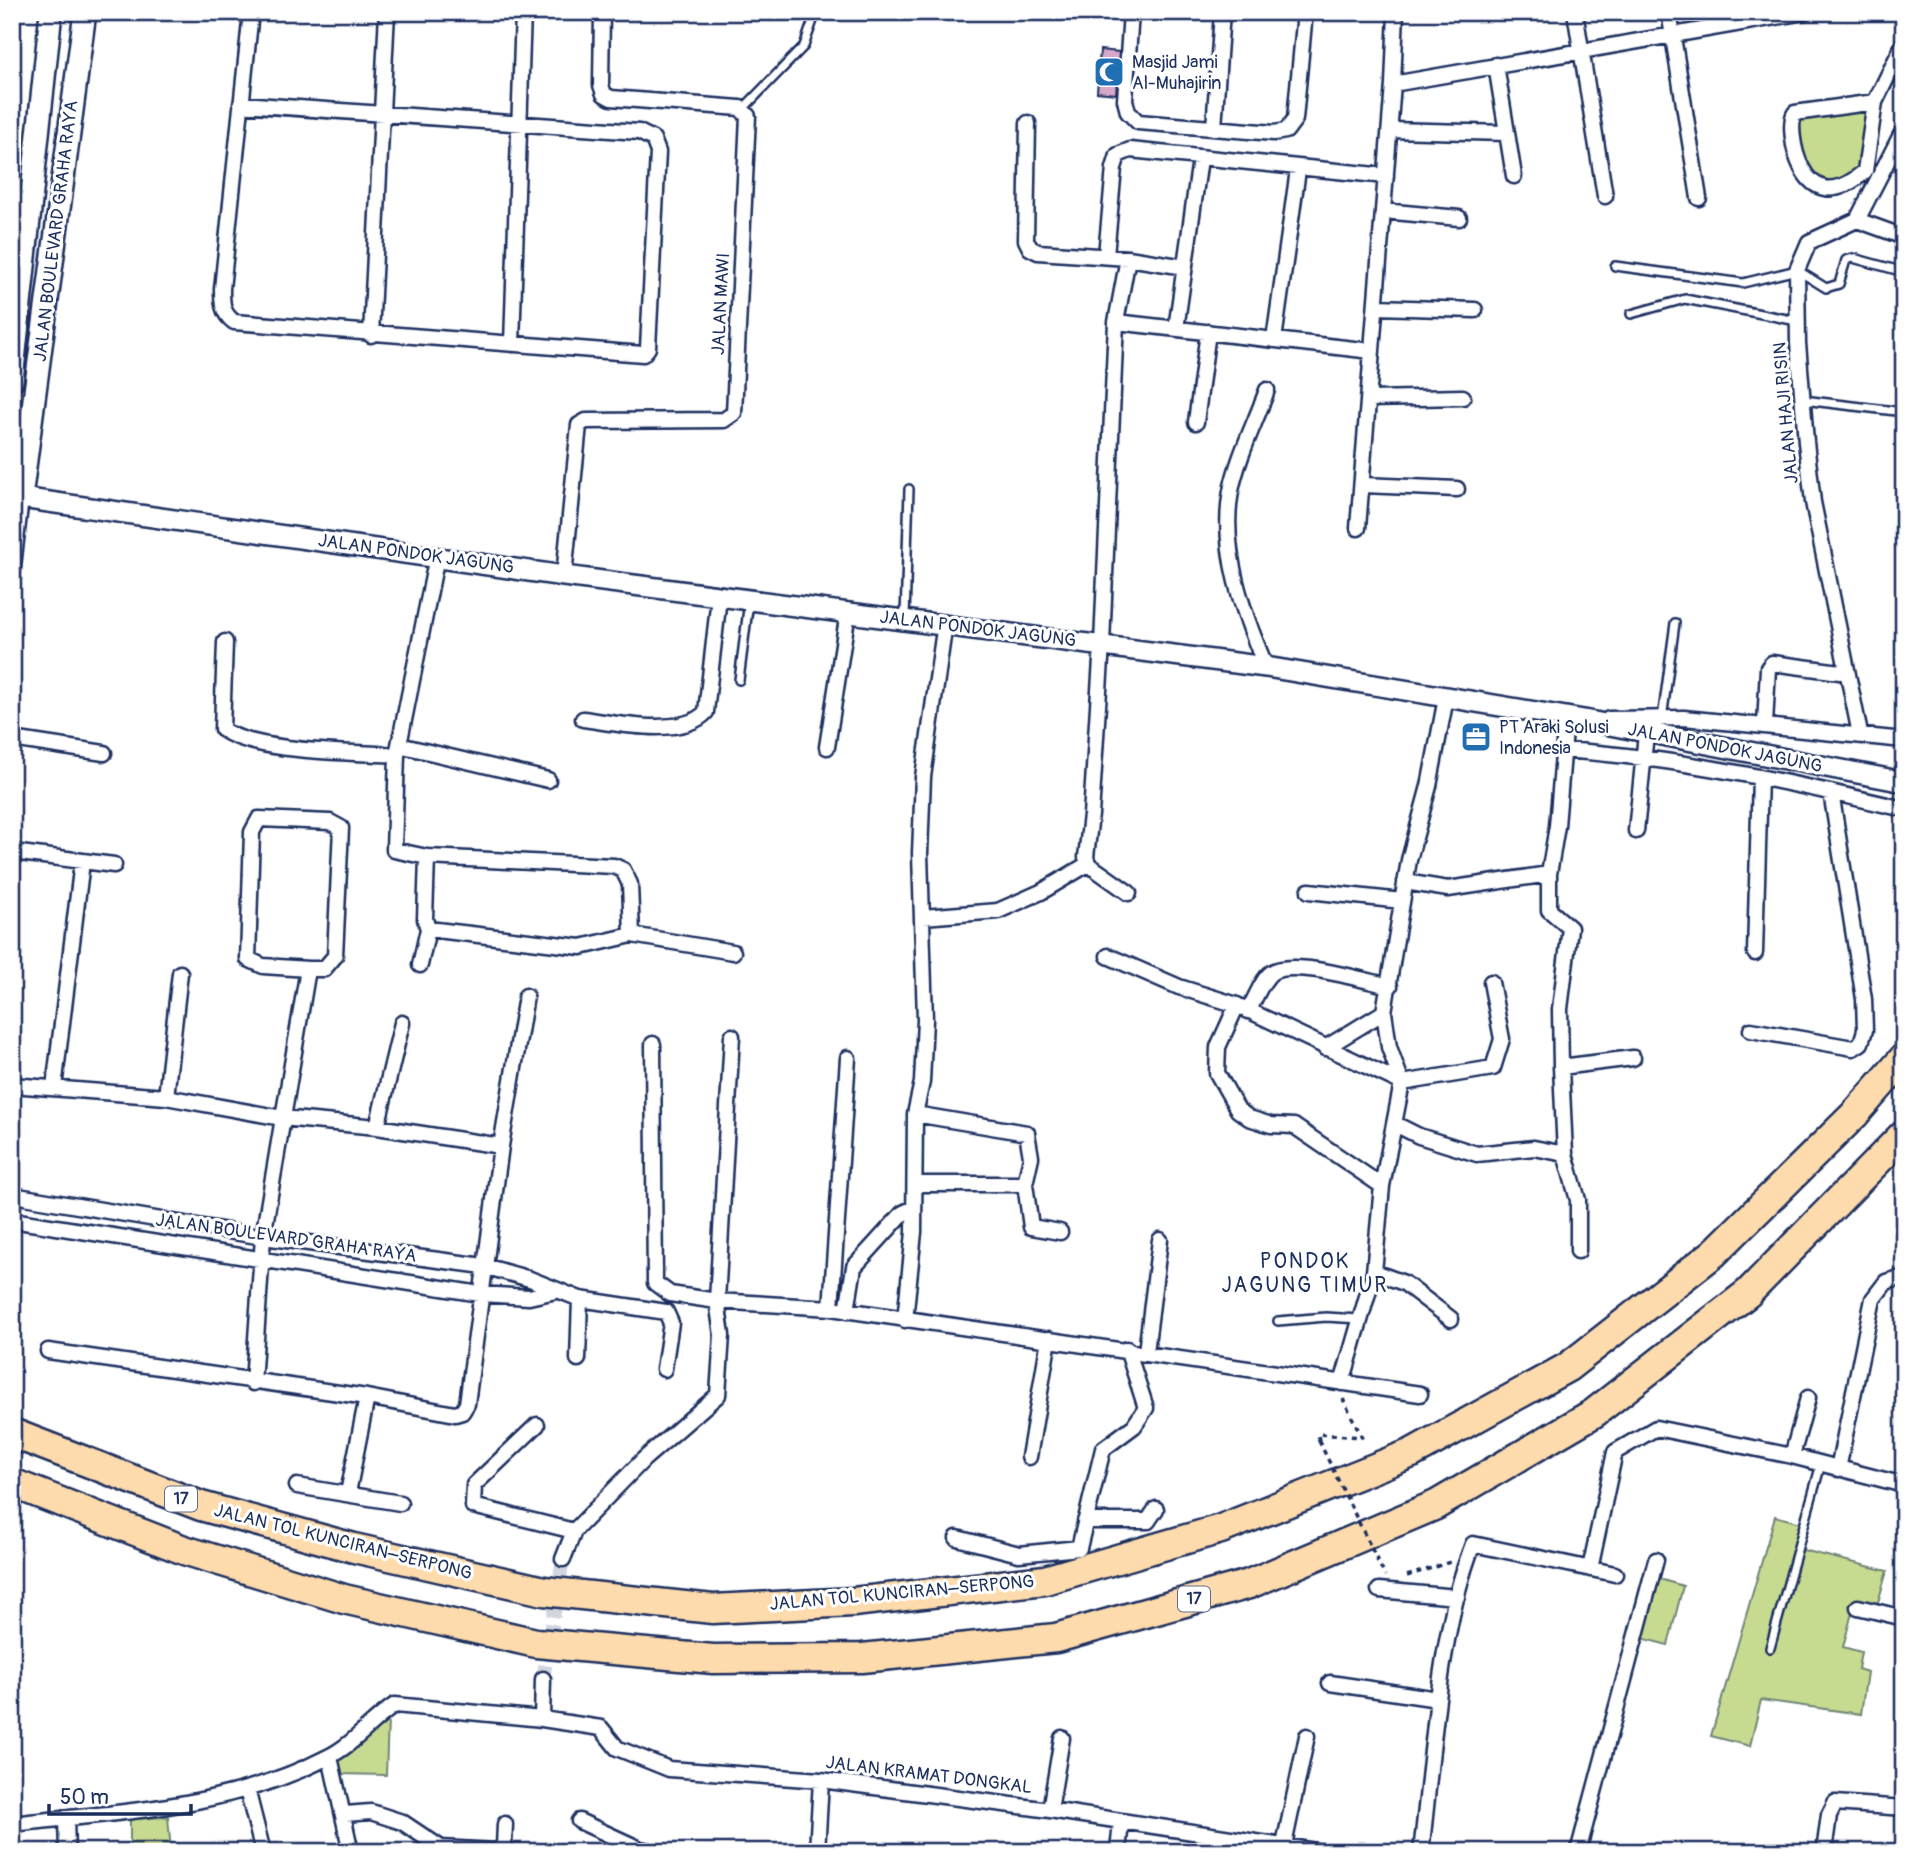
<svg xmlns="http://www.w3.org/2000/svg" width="1916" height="1864" font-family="Pangolin,sans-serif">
	<rect width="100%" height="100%" fill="#fff"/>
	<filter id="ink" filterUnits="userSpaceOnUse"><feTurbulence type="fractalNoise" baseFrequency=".0143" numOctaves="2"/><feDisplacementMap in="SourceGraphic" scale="14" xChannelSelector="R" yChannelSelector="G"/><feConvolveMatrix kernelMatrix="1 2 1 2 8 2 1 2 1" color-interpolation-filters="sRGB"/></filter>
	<g filter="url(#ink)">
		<path fill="#c6db90" stroke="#708577" stroke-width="2" d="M1875,103L1868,163L1823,190L1798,151L1795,113Z
			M1775,1516L1801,1523L1795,1548L1887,1571L1876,1609L1855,1601L1843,1647L1861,1652L1858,1669L1867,1672L1861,1714L1761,1700L1750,1746L1711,1736Z
			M1656,1578L1683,1586L1668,1645L1641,1638Z
			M388,1719L386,1775L339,1774L335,1760L360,1744Z
			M168,1817L171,1852H130V1819Z"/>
		<path fill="#d8a8c9" stroke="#1b2f5e" stroke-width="2" d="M1100,50L1119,52L1116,94L1097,92Z"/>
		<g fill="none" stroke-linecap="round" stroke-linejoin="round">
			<path stroke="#d1d5df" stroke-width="14" stroke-dasharray="14 7" stroke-linecap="butt" d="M543,1679L563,1559"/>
			<g stroke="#1b2f5e" stroke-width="12">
				<path id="service" d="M743,109L804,46L816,12
					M1615,266L1743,283L1797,270L1826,288L1839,284L1846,260L1853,258L1904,272
					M1631,314L1685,299L1797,321
					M1803,400L1904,412
					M905,618L909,489
					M739,680L749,601
					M1662,719L1675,623
					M1278,1321L1326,1317L1359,1319
					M1770,1648L1821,1464"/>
			</g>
			<g stroke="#1b2f5e" stroke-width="19">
				<path id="minor" d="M1131,12L1125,100L1128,112L1138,122L1274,133L1286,131L1295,119L1305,12
					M1575,12L1605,196
					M1669,12L1699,198
					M1496,65L1514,176
					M1393,84L1805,12
					M1875,102L1795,113C1785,125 1800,229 1865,171L1875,102L1904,43
					M241,104L639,132L653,139L658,152L648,348L643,354L234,322C222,313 222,303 222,289L251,12
					M1028,123L1026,240L1030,248L1038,252L1128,258L1185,267
					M1214,128L1222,12
					M1390,130L1506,133
					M1383,211L1459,218
					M1857,220L1904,237
					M1106,255L1114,168L1118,155L1130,150L1386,176
					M1128,258L1116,322L1102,644L1091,815L1086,857L1088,864L1129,893
					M1376,307L1475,310
					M1116,322L1372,351
					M1176,329L1200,159
					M371,335L387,12
					M1274,340L1298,170
					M512,344L523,12
					M1369,399L1463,397
					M1196,422L1208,332
					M1363,485L1457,489
					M1358,528L1393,84L1396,12
					M12,575L21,498
					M564,576L579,425L586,421L724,420L734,413L748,116L740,108L611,98L604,94L601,85L602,12
					M225,642L222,729C254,753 354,752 397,755
					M1266,667C1243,613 1220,550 1231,491C1237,459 1256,421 1267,390
					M1566,718L1557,826L1549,874V910L1570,928L1560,1009L1561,1067L1565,1154L1578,1200V1251
					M583,719C614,723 683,738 706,712L719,597
					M1609,719L1684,718L1904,740
					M1765,725L1768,668L1772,663L1840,672
					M1860,734L1813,502L1806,442L1798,343L1797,270L1809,242L1857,220L1904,129
					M12,739L104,753
					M399,745L548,780
					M827,747L848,612
					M1562,750C1681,758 1789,782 1904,809
					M1636,831L1646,734
					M12,852L114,865
					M427,857L425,919L428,929L581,947L632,935L630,884L623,870L614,866L427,857L394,850L397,755L437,556
					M1405,882L1448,889L1549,874
					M1309,891L1402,901
					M923,917L998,911L1041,892L1088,864
					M632,935L733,952
					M1755,953L1760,777
					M1108,956L1179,987L1237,1005L1402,1083L1493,1068L1502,1039L1491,982
					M420,965L428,929
					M1237,1005L1218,1047L1217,1073L1238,1110L1249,1118L1271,1125L1294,1126L1382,1186
					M1248,1011C1255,1000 1261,981 1271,973C1291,958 1366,981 1390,986
					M1751,1030L1853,1048L1861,1043L1865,1030L1864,999L1831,792
					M653,1044L655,1283L670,1294L717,1301L831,1308L1420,1394
					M1325,1048L1384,1012
					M1561,1067L1633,1058
					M12,1085L166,1097L282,1118L377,1127L501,1146
					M54,1088L82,862
					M166,1097L180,973
					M915,1114L1027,1133L1031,1157L1025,1184H915
					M1395,1124L1419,1136L1477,1154L1534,1148L1565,1154
					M377,1127L402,1023
					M1025,1184L1031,1227L1060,1232
					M12,1195L263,1237L484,1266L530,1279L580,1299L666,1312L671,1323L664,1369
					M12,1220L480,1294L529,1297L556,1291
					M1374,1272L1404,1283L1451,1319
					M831,1308L848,1058
					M847,1311L854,1267L903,1213L914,1208
					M905,1320L914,1232L915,1114L922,1082L925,1020L920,853L923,777L945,623
					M48,1351L367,1397L455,1414L462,1412L467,1404L501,1146L526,996
					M1146,1352L1160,1240
					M578,1359L580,1299
					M253,1383L263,1237L308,969L263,966L248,959L252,832L259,819L330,822L341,828L335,956L324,969H308
					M1342,1383L1374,1272L1382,1186L1402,1083L1389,1047L1384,1012L1409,860L1429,786L1446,698
					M537,1425L474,1485L473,1506L574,1531
					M1792,1456L1808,1398
					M1029,1457L1049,1339
					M1838,1469L1873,1299L1886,1282L1904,1277
					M297,1486L400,1503
					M348,1493L367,1397
					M1085,1521H1148L1156,1509
					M957,1538L1019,1554L1079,1548L1103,1449L1134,1426L1146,1408L1127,1349
					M563,1559L574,1531L644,1459L718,1395L722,1335L717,1301L732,1036
					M1590,1569L1615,1452L1656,1428L1792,1456L1904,1485
					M1379,1590L1457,1597
					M1858,1607L1904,1618
					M543,1679L542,1719L601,1728L617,1748L669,1769L821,1780L1050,1810L1322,1852
					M1330,1683L1438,1699
					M330,1757L351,1852
					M247,1789L263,1852
					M1050,1810L1062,1738
					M345,1814L371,1812L402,1822L441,1848L496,1851L504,1846L505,1824
					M66,1818L67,1852
					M579,1821L640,1849L655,1852
					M12,1824C119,1812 230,1808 328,1757C353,1745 372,1720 395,1705L542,1719
					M1284,1845L1307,1736
					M817,1852L821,1780
					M1118,1852L1121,1822
					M1421,1852C1433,1756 1438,1633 1473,1544L1615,1574
					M1578,1852L1656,1560
					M1824,1852L1829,1815L1835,1803L1904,1808"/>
			</g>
			<g stroke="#1b2f5e" stroke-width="24">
				<path id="tertiary" d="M21,498L564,576L1266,667L1584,720L1904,782"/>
			</g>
			<g stroke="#1b2f5e" stroke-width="26">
				<path id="secondary" d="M12,380L51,12
					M12,497L21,498L85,12"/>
			</g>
			<g stroke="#1b2f5e" stroke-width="33">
				<path id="motorway" d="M12,1433L201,1506L354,1548L544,1591L713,1609L853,1602L1045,1580L1221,1529L1412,1453L1568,1367L1714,1253L1855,1114L1904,1058
					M12,1483L184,1550L344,1599L536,1643L713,1659L862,1658L1056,1638L1249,1584L1436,1505L1594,1413L1748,1293L1904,1134"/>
			</g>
			<path stroke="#1b2f5e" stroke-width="3.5" stroke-dasharray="5 5" stroke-linecap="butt" d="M1319,1441L1318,1434L1362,1437L1343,1399
				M1407,1576L1450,1562"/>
			<use href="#service" stroke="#fff" stroke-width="7"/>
			<use href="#minor" stroke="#fff" stroke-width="14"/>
			<use href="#tertiary" stroke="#fff" stroke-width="19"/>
			<use href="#secondary" stroke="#fff" stroke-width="21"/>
			<use href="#motorway" stroke="#fedbac" stroke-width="28"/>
			<path stroke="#1b2f5e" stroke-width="3.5" stroke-dasharray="5 5" stroke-linecap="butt" d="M1319,1441L1385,1576"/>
		</g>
	</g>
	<defs>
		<g id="mosque-square" transform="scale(1.575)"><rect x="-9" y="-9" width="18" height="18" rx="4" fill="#1f6fb2" stroke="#fff"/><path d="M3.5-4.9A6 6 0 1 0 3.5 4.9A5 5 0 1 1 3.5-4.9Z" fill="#fff"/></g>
		<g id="office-square" transform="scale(1.575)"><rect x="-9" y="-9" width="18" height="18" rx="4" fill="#1f6fb2" stroke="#fff"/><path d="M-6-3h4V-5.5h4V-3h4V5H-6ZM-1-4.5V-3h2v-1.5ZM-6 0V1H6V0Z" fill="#fff"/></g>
	</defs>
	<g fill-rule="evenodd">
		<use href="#mosque-square" x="1109" y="72"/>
		<use href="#office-square" x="1476" y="737"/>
	</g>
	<g text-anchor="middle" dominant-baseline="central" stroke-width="6" stroke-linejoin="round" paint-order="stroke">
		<g fill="#fff" stroke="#5f6d8e" stroke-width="2">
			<rect x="165" y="1486.5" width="32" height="25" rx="5"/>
			<rect x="1178" y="1586.5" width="32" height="25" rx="5"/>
		</g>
		<g font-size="16" font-weight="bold" fill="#1b2f5e">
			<text x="181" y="1499">17</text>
			<text x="1194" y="1599">17</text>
		</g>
		<g font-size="18" fill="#1b2f5e" stroke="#fff" text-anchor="start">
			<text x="1132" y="62">Masjid Jami<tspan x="1132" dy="21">Al-Muhajirin</tspan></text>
			<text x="1499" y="727">PT Araki Solusi<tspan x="1499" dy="21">Indonesia</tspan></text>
		</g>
		<g font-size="18" fill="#1b2f5e" stroke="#fff">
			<text transform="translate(56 231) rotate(-83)">JALAN BOULEVARD GRAHA RAYA</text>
			<text transform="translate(721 304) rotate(-87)">JALAN MAWI</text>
			<text transform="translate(1786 413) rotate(-95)">JALAN HAJI RISIN</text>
			<text transform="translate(416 554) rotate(8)">JALAN PONDOK JAGUNG</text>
			<text transform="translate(978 629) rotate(7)">JALAN PONDOK JAGUNG</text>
			<text transform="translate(1725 748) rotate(11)">JALAN PONDOK JAGUNG</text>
			<text transform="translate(286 1238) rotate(8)">JALAN BOULEVARD GRAHA RAYA</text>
			<text transform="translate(343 1542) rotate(14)">JALAN TOL KUNCIRAN–SERPONG</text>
			<text transform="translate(902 1593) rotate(-5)">JALAN TOL KUNCIRAN–SERPONG</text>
			<text transform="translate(929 1775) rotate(7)">JALAN KRAMAT DONGKAL</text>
		</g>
		<g font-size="21" letter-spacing="2" fill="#1b2f5e" stroke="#fff">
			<text x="1305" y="1261">PONDOK<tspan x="1305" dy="24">JAGUNG TIMUR</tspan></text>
		</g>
	</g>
	<rect width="1916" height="1864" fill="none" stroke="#fff" stroke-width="42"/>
	<rect x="21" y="21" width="1874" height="1822" fill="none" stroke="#1b2f5e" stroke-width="2.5" filter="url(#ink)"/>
	<path d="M49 1804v10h142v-10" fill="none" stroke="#1b2f5e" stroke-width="3.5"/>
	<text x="60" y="1804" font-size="21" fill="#1b2f5e" stroke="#ffffff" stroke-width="5" paint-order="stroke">50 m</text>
</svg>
